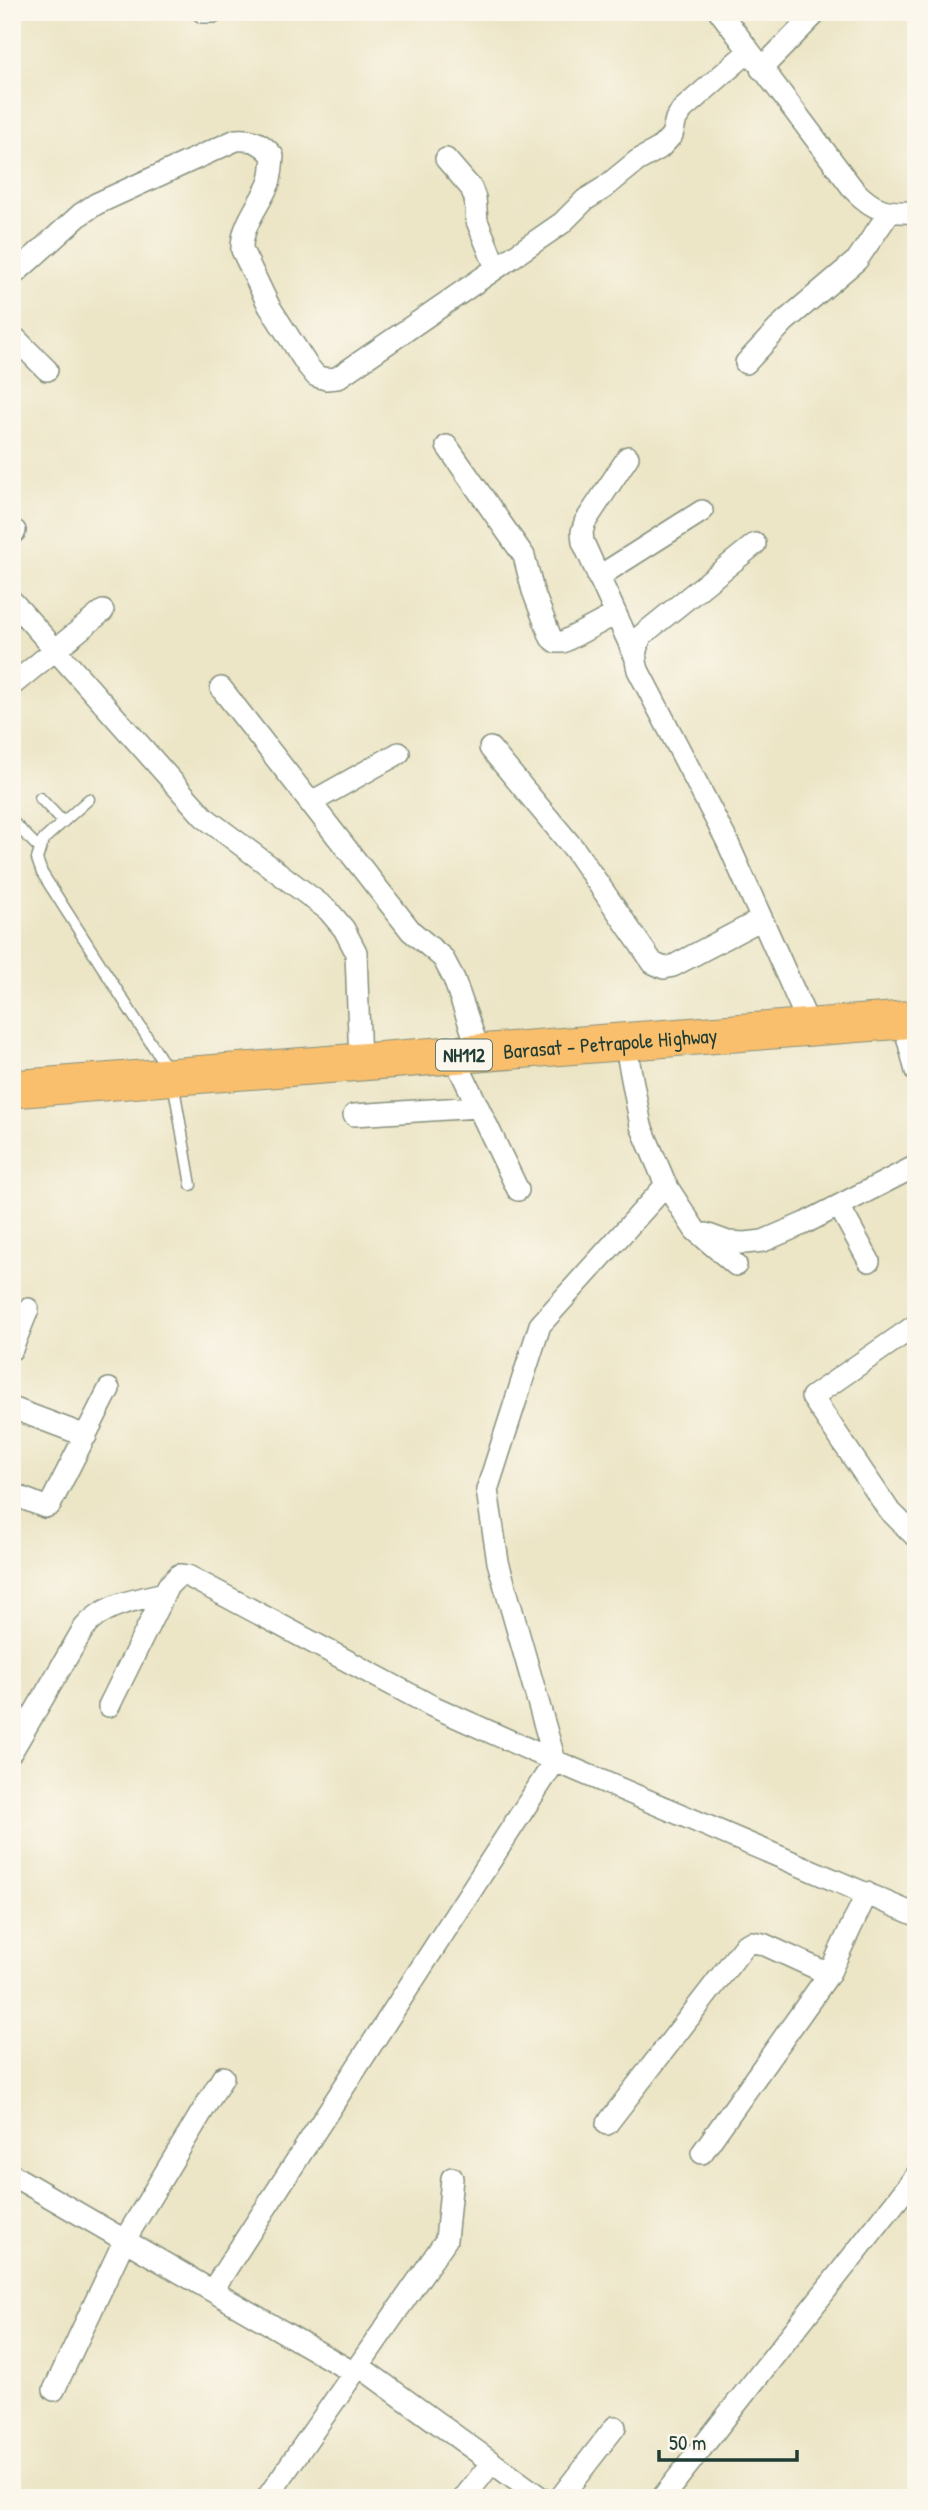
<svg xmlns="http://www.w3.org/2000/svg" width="928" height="2510" font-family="'Patrick Hand',sans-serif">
	<rect width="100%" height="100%" fill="#fbf7ec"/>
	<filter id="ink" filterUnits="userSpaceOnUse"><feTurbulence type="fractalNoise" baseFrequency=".0143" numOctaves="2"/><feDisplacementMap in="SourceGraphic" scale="14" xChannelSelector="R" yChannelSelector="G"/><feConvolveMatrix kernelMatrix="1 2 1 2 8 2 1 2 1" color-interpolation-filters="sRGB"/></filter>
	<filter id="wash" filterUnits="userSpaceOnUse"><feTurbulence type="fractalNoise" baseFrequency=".00686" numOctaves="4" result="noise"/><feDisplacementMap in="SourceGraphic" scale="28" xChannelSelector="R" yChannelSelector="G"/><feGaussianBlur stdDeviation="1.57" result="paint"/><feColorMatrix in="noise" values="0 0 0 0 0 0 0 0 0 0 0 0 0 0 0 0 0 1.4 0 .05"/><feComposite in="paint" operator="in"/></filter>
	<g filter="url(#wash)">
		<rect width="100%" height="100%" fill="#ece5c6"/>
	</g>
	<g filter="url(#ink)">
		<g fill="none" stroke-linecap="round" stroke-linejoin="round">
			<g stroke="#86917d" stroke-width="13">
				<path id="service" d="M40,798L62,821
					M89,799L43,840L37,859L42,873L172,1076L191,1185
					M12,821L39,848"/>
			</g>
			<g stroke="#86917d" stroke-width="24">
				<path id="minor" d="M203,12H214
					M720,12L854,190C875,212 887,213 916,212
					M761,69L817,12
					M446,159L471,188L475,198L477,221L496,268
					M12,276L81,214L96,204L236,140C254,139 262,143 273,156C272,165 272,175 269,183C260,205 241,225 242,250L269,306L307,365L316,376L326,379L337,378L562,223L585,200L604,188L637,161L660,148L672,135L676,119L683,109L748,52
					M12,335L47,370
					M746,363L784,322L857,260L889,213
					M447,446L524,556L533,591L551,638L556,642H563L616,614
					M628,457L585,522L582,532L583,542L635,656
					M12,534L15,531
					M755,544L642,635C635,648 634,656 638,670L727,841L810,1027
					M598,577L702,511
					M12,601L204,817L328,910L344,929L356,952L360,1063
					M12,685L103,611
					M221,688L411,931L443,958L454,979L480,1054
					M490,748L575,850L653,963L664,968L673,966L762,919
					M310,803L399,753
					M903,1020L916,1071
					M625,1042L641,1126L666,1185L695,1230L736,1265
					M453,1055L518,1190
					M354,1115L478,1107
					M839,1206L869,1261
					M706,1234L728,1242L745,1243L763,1241L805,1223L916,1166
					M916,1325L812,1397L888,1509L916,1537
					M12,1349L28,1309
					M12,1408L86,1436
					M12,1494L45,1507L50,1505L109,1389
					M109,1706L168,1586L179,1575L188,1576L432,1706L555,1761L916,1915
					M12,1751L84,1628C105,1603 134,1601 164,1593
					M607,2124L745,1945L752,1942L763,1944L829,1974L867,1893
					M702,2153L829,1974
					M12,2175L354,2373
					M212,2291L555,1761L498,1562L487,1490L540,1325L666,1185
					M359,2366L541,2498
					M54,2390L124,2241L223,2077
					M267,2498L446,2240L452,2178
					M464,2498L492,2462
					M560,2498L615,2427
					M662,2498L916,2176"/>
			</g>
			<g stroke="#86917d" stroke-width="39">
				<g id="trunk">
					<path id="s1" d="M12,1089L916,1019"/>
				</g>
			</g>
			<use href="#service" stroke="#fff" stroke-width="10"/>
			<use href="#minor" stroke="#fff" stroke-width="21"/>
			<use href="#trunk" stroke="#f9bf6d" stroke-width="37"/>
		</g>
	</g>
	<g text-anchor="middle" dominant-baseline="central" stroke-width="6" stroke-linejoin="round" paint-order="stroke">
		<rect fill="#fbf7ec" stroke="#61756b" stroke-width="2" x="436" y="1039.5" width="56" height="31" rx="5"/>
		<g font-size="19" font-weight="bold" fill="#1f3d34">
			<text x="464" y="1055">NH112</text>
		</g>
		<g font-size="21" fill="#1f3d34" stroke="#fbf7ec">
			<text stroke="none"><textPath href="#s1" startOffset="600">Barasat - Petrapole Highway</textPath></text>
		</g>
	</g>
	<rect width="928" height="2510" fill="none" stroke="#fbf7ec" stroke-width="42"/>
	<path d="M659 2450v10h138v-10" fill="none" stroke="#1f3d34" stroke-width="3.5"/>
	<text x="669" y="2450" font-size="21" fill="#1f3d34" stroke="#fbf7ec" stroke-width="5" paint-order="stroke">50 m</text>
</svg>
